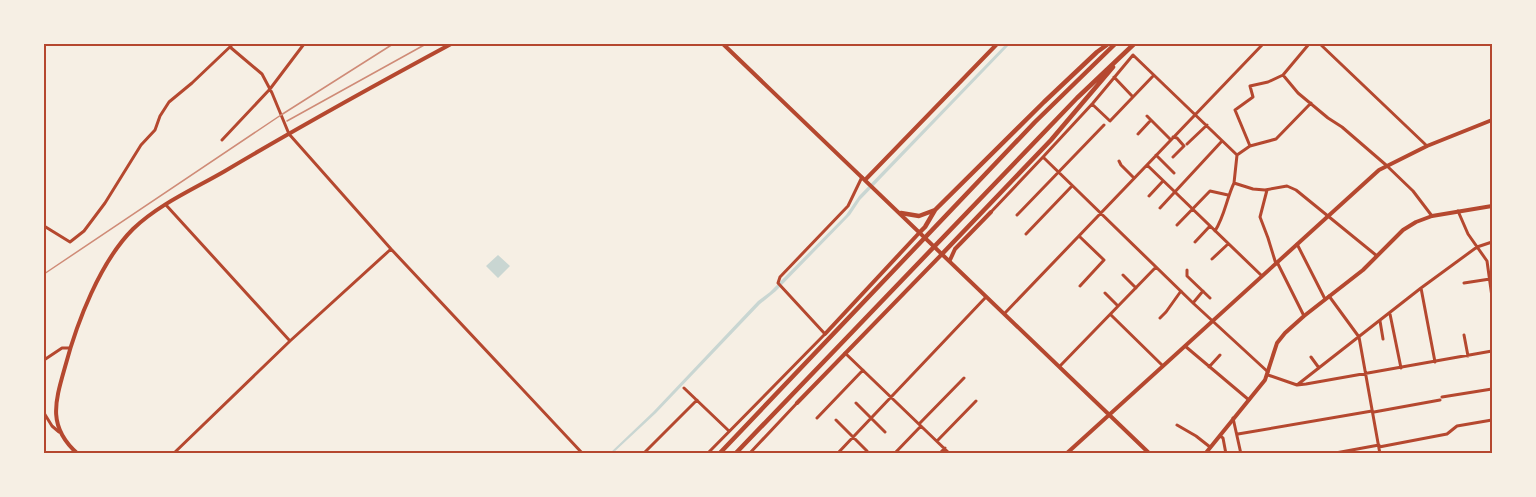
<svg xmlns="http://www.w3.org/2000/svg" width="1536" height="497" font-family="'Exo 2',sans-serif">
	<rect width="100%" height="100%" fill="#f6efe4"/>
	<path fill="#c9d6d2" d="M1006,44H1010L860,200L850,215L776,291L760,304L656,413L613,453L609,454L653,412L758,301L770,292L846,215L859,196Z
		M498,255L510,266L498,278L486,266Z"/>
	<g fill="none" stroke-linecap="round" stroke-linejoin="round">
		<path stroke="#b5482f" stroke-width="3" d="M1320,44L1427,146
			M230,47L262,74L272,93L289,134L391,249L583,454
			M1283,75L1298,93L1328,118L1342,127L1386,165L1413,191L1432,216
			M1114,77L1133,97
			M1092,104L1110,121L1154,75
			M1147,116L1171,140
			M1138,134L1151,120
			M1173,137L1177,138L1184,146L1173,157
			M222,140L270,89L304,44
			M1187,144L1207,125
			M1250,146L1235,110L1253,97L1250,86L1268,82L1283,75L1309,44
			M1156,155L1174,173
			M1237,155L1234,183L1253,189L1265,190L1287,186L1296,190L1377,256
			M1043,157L1093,103L1133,55L1237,155L1250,146L1276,139L1311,103
			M1119,161L1121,165L1134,178
			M1147,165L1262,276
			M1267,190L1260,217L1268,238L1276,264
			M1149,196L1163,181
			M166,205L290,341
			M1160,208L1222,141
			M1458,211L1468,234L1487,261L1492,297
			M991,212L1043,157L1193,303L1268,372
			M1017,215L1104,125
			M1177,225L1210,191L1228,195
			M44,226L70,242L84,231L105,203L141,145L155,130L160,116L169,102L192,83L233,44
			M1215,231C1225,215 1226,200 1234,183
			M1026,234L1072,186
			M1079,236L1104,260L1080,286
			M1195,242L1210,226
			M1297,244L1325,299
			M1212,259L1228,244
			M1277,262L1304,316
			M1187,270V276L1210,298
			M1123,275L1136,288
			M1464,283L1490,279
			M1421,288L1435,362
			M1105,293L1118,306
			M1329,296L1359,337L1380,454
			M1193,303L1203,291
			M1005,313L1263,44
			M1390,314L1401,368
			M1111,315L1163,366
			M1160,318L1166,312L1181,291
			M1380,321L1383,339
			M1464,335L1468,356
			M1185,346L1249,400
			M845,353L950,454
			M1311,357L1319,368
			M44,360L62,348H70
			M1060,366L1156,267
			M1209,367L1220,355
			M1268,375L1297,385L1306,384L1492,351
			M1297,385L1421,288L1477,247L1492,242
			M684,388L729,431
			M1442,397L1492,389
			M856,403L885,432
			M1374,412L1440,400
			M44,413L52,426L59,432
			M817,418L863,370
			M1233,418L1241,454
			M836,420L867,451
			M919,424L964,378
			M1177,425L1196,436L1210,447
			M1238,434L1372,411
			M1220,436L1223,438L1226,454
			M937,441L976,401
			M1379,447L1447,434L1457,426L1492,420
			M173,454L290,341L391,249
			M643,454L697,400
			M707,454L825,334L778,283L780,277L848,206L862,177
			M749,454L797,403
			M837,454L986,297
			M894,454L921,426
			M939,454L945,448
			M1330,454L1379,445"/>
		<path stroke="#b5482f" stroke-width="4" d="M723,44L1150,454
			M865,180L997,44
			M950,260L955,249L991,212
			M825,334L920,232
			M797,403L943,253
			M1066,454L1379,170L1427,146L1492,120
			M1205,454L1265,380L1277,343L1285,333L1304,316L1363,270L1403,230L1416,222L1432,216L1492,206"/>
		<path stroke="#b5482f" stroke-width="4" d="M78,454C47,427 55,402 65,367C77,322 100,262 133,229C159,204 194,189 225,171C299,127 375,85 451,44"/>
		<path stroke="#b5482f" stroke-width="4.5" d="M901,213L919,216L935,210L1044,102L1097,52L1108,44
			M920,232L925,227L935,210
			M943,253L1051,140L1113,67
			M719,454L1035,122L1115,44
			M735,454L1077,98L1134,44"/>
		<path stroke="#cf8b77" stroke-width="1.5" d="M287,121L426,44
			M44,274L281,115L393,44"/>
	</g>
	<rect width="1536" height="497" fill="none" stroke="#f6efe4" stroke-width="90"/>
	<rect x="45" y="45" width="1446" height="407" fill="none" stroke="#b5482f" stroke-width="2"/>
</svg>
